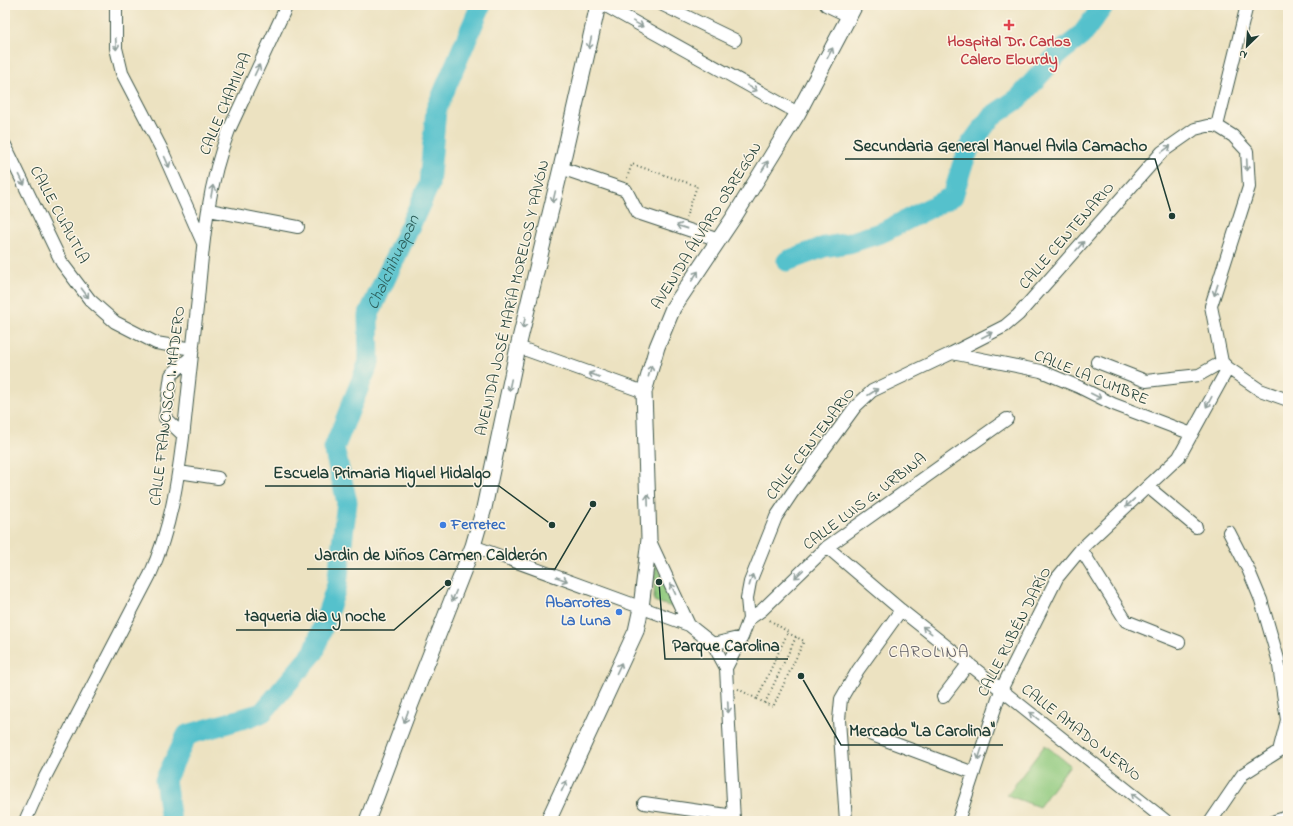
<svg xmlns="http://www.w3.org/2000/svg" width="1293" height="826" font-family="'Indie Flower',sans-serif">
	<rect width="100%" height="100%" fill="#fcf5e5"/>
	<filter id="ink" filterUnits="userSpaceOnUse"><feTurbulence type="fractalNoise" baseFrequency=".025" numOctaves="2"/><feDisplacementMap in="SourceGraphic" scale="8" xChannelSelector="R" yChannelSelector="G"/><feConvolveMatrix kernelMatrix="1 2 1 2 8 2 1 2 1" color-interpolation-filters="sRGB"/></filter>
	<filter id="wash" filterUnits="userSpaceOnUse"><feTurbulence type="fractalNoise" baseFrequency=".012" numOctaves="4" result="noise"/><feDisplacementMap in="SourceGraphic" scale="16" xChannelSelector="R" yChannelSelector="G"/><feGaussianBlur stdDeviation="0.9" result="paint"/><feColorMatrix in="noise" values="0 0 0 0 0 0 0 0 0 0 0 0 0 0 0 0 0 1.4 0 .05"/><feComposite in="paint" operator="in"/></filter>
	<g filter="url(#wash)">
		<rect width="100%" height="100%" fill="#ece2c1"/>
		<path fill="#8ec97d" stroke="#568358" d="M655,562L678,609L654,601Z
			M1045,745L1070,765L1039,807L1007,795Z"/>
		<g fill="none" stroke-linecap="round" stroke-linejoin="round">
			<g stroke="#54c1cc" stroke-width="21">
				<path d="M787,261L824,247L849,243L883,232L953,196L962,166L971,144L991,117L1019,98L1058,54L1081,36L1104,5"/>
				<path id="s1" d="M171,821L165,780L187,735L262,713L314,652L337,585L347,502L334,448L369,362L368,316L429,185L436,110L481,5"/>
			</g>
		</g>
	</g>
	<g filter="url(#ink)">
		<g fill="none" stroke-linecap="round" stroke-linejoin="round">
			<g stroke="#3e5649" stroke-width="14">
				<path id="minor" d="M116,5V48L122,73L161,148L203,243
					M604,5L798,113
					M663,5L735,40
					M826,5L849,16
					M1217,126L1247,5
					M5,145L62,263L90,300L115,322L156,343L193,349
					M561,168L626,190L638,213L719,240
					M209,210L298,227
					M518,347L644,392
					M952,353L1041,371L1079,387L1113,404L1192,434
					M1097,362L1146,381L1199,375L1222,362
					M183,435L165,418L171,375L192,356
					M179,472L218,478
					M1148,487L1196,527
					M649,539L689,625
					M473,546L689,625L713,644L726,668L734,821
					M827,547L901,610L1166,821
					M1081,549L1126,621L1179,642
					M749,619L762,610L827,547L1007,419
					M713,644L742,637
					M726,668L742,637L749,619L747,598L750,582L776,517L792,493L855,407L872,391L952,353L1005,326L1018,315L1162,152L1195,129L1207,126H1217L1233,136L1247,151L1249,187L1211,306L1222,362L1228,368L1260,390L1288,400
					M943,697L969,663
					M872,735L974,773
					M644,803L734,816
					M25,821L42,783L150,575C171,528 178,480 184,429C189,385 193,342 198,299C203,242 208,183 229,130L287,5
					M846,821L839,720L841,699L858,670L901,610
					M958,821L1001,690L1057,578L1081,549L1179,457L1228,368
					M1211,821L1243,774L1279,751L1287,720L1278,659L1261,600L1248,569L1229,532
					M1275,821L1288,817"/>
			</g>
			<g stroke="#3e5649" stroke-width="17">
				<path id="major" d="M367,821L409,709L473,546L484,508L518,347L561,168L598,5
					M548,821L636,631L641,608L649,539L644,392L657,347L673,308L734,217L798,113L855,5"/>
			</g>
			<path stroke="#3e5649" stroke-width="2" stroke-dasharray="1 3" stroke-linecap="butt" d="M627,178L632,164L697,186L686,217
				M738,689L757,699L788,632L768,619
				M757,699L773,707L804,641L788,633
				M765,703L796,637"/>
			<use href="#minor" stroke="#fff" stroke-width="12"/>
			<use href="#major" stroke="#fff" stroke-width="15"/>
		</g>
		<defs><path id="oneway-shaft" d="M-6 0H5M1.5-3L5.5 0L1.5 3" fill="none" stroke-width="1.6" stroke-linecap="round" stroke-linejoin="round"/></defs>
		<g stroke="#8f9e9a">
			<use href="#oneway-shaft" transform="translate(638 24) rotate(29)"/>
			<use href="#oneway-shaft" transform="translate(590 43) rotate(103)"/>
			<use href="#oneway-shaft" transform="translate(116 44) rotate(87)"/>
			<use href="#oneway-shaft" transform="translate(830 53) rotate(-62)"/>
			<use href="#oneway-shaft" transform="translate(257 70) rotate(-65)"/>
			<use href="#oneway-shaft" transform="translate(752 88) rotate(29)"/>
			<use href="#oneway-shaft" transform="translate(1166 149) rotate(-36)"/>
			<use href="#oneway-shaft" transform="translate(167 162) rotate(66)"/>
			<use href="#oneway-shaft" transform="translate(1247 165) rotate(87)"/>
			<use href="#oneway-shaft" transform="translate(765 166) rotate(-58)"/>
			<use href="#oneway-shaft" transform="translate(22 180) rotate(64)"/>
			<use href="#oneway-shaft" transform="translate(212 191) rotate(-80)"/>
			<use href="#oneway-shaft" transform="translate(554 197) rotate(103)"/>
			<use href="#oneway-shaft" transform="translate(682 227) rotate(-162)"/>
			<use href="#oneway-shaft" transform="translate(1080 246) rotate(-49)"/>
			<use href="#oneway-shaft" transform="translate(695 276) rotate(-56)"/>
			<use href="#oneway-shaft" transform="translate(1216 290) rotate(108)"/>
			<use href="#oneway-shaft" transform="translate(85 293) rotate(53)"/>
			<use href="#oneway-shaft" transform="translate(524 323) rotate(103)"/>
			<use href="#oneway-shaft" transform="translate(987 335) rotate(-27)"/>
			<use href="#oneway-shaft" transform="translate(650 371) rotate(-74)"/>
			<use href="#oneway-shaft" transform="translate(594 375) rotate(-160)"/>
			<use href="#oneway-shaft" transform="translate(510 385) rotate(102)"/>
			<use href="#oneway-shaft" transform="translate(873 392) rotate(-33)"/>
			<use href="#oneway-shaft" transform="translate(1096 396) rotate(27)"/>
			<use href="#oneway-shaft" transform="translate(1209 402) rotate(118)"/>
			<use href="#oneway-shaft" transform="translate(648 500) rotate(-92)"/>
			<use href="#oneway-shaft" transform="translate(1130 503) rotate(137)"/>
			<use href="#oneway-shaft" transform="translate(799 574) rotate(136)"/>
			<use href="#oneway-shaft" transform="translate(562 579) rotate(20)"/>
			<use href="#oneway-shaft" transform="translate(751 580) rotate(-73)"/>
			<use href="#oneway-shaft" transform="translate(673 589) rotate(-115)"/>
			<use href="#oneway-shaft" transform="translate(454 596) rotate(112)"/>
			<use href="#oneway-shaft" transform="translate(927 630) rotate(-142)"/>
			<use href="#oneway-shaft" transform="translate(619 668) rotate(-65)"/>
			<use href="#oneway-shaft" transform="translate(728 707) rotate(87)"/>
			<use href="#oneway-shaft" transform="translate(1034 716) rotate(-142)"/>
			<use href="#oneway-shaft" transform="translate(406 717) rotate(110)"/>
			<use href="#oneway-shaft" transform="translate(980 754) rotate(108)"/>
			<use href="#oneway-shaft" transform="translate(564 786) rotate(-65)"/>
			<use href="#oneway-shaft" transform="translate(1136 797) rotate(-142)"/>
		</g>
	</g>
	<path fill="#e0444e" stroke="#fcf5e5" stroke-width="1.5" d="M1007 19h4v4h4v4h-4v4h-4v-4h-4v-4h4z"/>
	<g fill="#3f7fe0" stroke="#fcf5e5" stroke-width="1.5">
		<circle cx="443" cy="525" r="4"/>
		<circle cx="619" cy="612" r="4"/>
	</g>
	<g text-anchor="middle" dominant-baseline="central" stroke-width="3" stroke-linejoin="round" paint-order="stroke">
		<g font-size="16" font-weight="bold" fill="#be3a42" stroke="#fcf5e5">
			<text x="1009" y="42">Hospital Dr. Carlos<tspan x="1009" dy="18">Calero Elourdy</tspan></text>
		</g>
		<g font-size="16" fill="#1f3d34" stroke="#fcf5e5">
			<text transform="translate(226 104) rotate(-67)">CALLE CHAMILPA</text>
			<text transform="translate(59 215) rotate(62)">CALLE CUAUTLA</text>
			<text transform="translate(707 226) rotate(-58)">AVENIDA ÁLVARO OBREGÓN</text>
			<text transform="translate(1067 236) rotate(-49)">CALLE CENTENARIO</text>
			<text transform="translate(513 298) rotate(-77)">AVENIDA JOSÉ MARÍA MORELOS Y PAVÓN</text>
			<text transform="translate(1091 378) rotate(22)">CALLE LA CUMBRE</text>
			<text transform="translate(168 406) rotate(-83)">CALLE FRANCISCO I. MADERO</text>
			<text transform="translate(811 444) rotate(-53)">CALLE CENTENARIO</text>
			<text transform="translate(865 502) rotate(-37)">CALLE LUIS G. URBINA</text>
			<text transform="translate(1015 632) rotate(-63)">CALLE RUBÉN DARÍO</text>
			<text transform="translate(1081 733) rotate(38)">CALLE AMADO NERVO</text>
		</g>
		<g font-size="16" font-weight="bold" fill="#366cbe" stroke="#fcf5e5" text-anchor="start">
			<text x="451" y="525">Ferretec</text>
			<text x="611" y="603" text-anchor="end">Abarrotes<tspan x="611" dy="18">La Luna</tspan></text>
		</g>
		<g font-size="17" font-style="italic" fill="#2c5e5a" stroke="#fcf5e5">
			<text stroke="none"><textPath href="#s1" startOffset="658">Chalchihuapan</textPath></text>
		</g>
		<g font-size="17" letter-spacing="1" fill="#626167" stroke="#fcf5e5">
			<text x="929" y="652">CAROLINA</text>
		</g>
	</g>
	<path fill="none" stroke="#1f3d34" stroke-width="1.5" d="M1172 216L1155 159H845M552 525L499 486H265M593 504L555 569H307M448 583L394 630H236M659 582L665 659H788M801 676L841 745H1003"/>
	<g fill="#1f3d34" stroke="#fcf5e5" stroke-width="1.5">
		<circle cx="1172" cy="216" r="4"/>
		<circle cx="552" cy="525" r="4"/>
		<circle cx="593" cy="504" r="4"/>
		<circle cx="448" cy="583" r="4"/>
		<circle cx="659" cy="582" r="4"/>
		<circle cx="801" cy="676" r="4"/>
	</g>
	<g font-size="17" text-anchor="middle" font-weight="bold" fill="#1f3d34" stroke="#fcf5e5" stroke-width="3" stroke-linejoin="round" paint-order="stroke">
		<text x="1000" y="151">Secundaria General Manuel Avila Camacho</text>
		<text x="382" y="478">Escuela Primaria Miguel Hidalgo</text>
		<text x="431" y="560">Jardin de Niños Carmen Calderón</text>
		<text x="315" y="621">taqueria dia y noche</text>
		<text x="726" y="651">Parque Carolina</text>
		<text x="922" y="736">Mercado "La Carolina"</text>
	</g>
	<rect width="1293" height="826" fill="none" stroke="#fcf5e5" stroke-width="20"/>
	<g transform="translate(1247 46) rotate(205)" stroke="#fcf5e5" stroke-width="3" paint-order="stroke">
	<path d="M0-3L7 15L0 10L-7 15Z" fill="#1f3d34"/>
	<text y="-6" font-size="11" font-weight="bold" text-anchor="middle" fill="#1f3d34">N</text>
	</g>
</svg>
